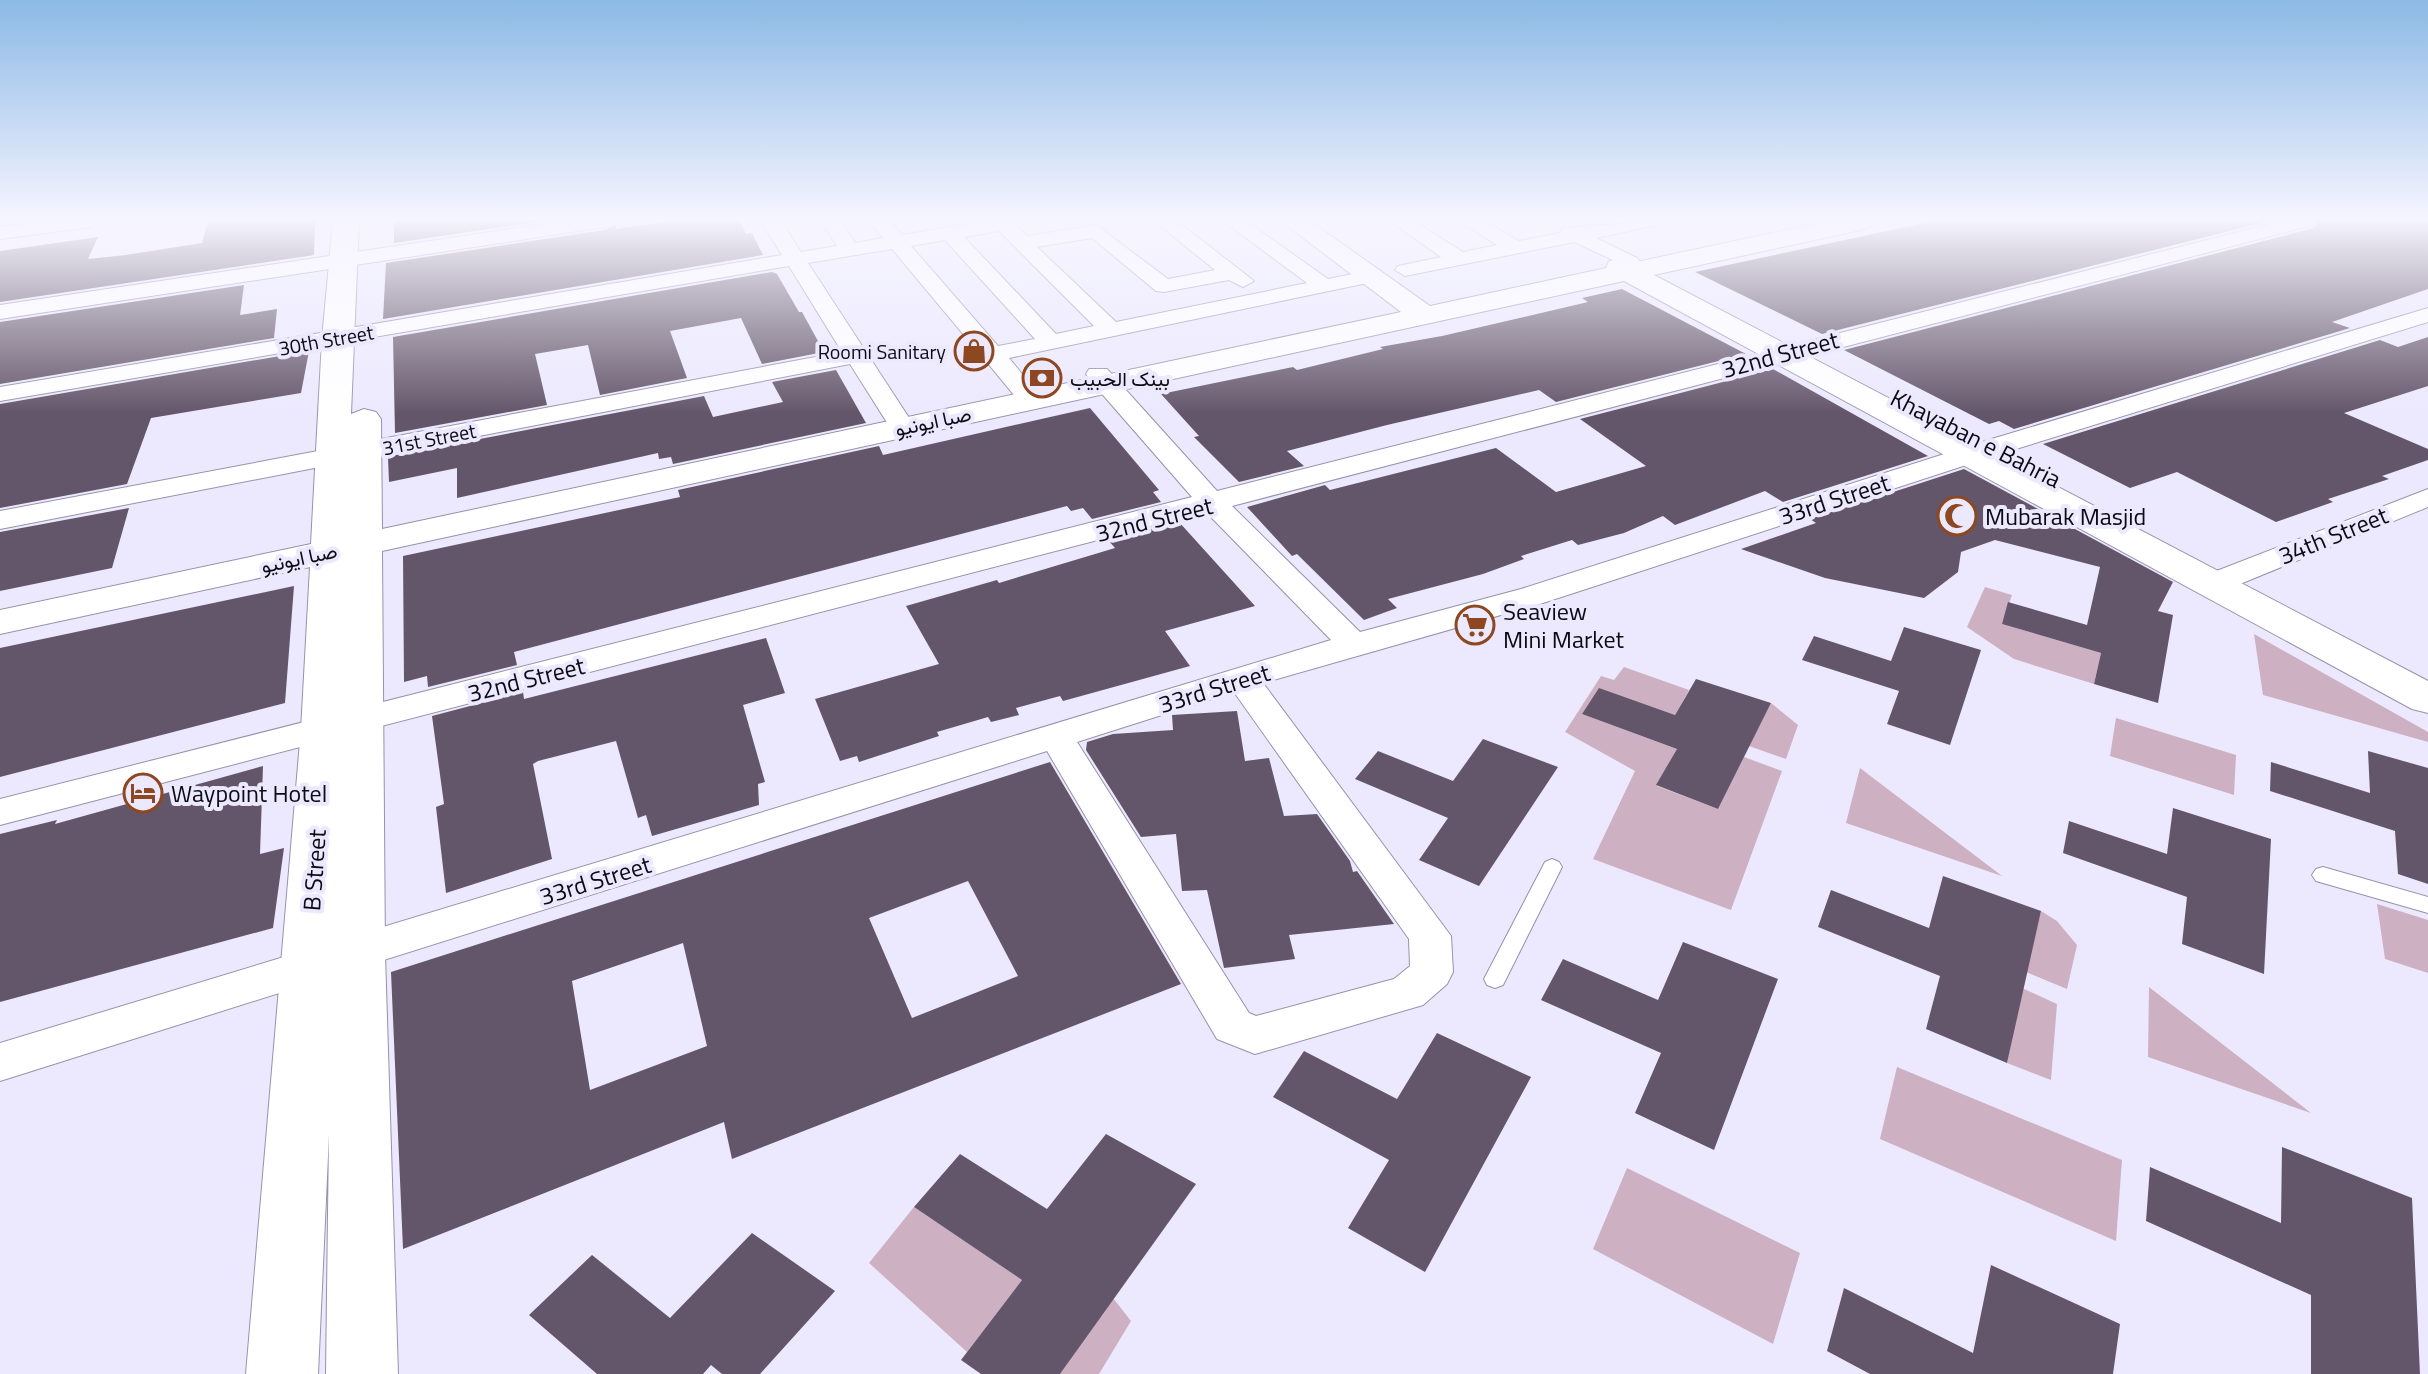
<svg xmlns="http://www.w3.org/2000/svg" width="2428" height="1374" font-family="'Titillium Web',Vazirmatn,sans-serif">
	<rect width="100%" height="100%" fill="#ece9fe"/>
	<path fill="#ceb0c3" d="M1985,587L2012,595L2002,624L2101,653L2094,684L2014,659L1967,627Z
		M2254,634L2428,732V742L2263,695Z
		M1624,667L1689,690L1675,715L1599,689L1582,714L1677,749L1657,786L1718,809L1744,757L1782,771L1731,910L1593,859L1635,771L1565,732L1601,676L1614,680Z
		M1771,703L1798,725L1786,759L1749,746Z
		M2116,718L2236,755L2234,795L2110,756Z
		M1860,768L2002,876L1846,823Z
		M2377,904L2428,920V973L2385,959Z
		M2041,911L2057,921L2077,945L2067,989L2026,972Z
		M2149,987L2311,1113L2148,1057Z
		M2022,988L2057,1004L2051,1080L2007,1063Z
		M1897,1067L2122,1160L2116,1241L1880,1139Z
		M1627,1168L1800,1253L1773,1344L1593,1249Z
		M914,1207L1022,1280L967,1352L869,1263Z
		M1113,1298L1131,1321L1099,1374H1060Z"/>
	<path fill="#64566a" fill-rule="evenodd" d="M208,221H315L314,255L0,302V251L98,237L88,259L126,255L202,243Z
		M394,221H542L394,243Z
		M670,221H740L746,234L752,233L763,255L383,319L386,263L605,230L615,224L616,229Z
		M1934,221H2269L1822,334L1695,272Z
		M2319,221H2428V289L2332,322L2350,328L2014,429L1999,421L1989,424L1844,350L2314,228Z
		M772,272L777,274L799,312H802L824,352L762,364L741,318L670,331L687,378L600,395L588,345L535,354L547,405L395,433L393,337Z
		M244,285L240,315L277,309L274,338L0,384V322Z
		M1622,289L1746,354L1556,402L1539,390L1387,425L1287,451L1304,466L1239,482L1194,437L1199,436L1161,394L1293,367L1297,370L1383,349L1380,347L1442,336L1588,302L1582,298Z
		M2428,337V386L2344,413L2428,449V460L2382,476L2389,479L2328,499L2333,502L2276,522L2177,472L2130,488L2043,444L2380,340L2398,347Z
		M309,351L301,393L151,418L127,484L0,508V404Z
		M1773,369L1928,456L1783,502L1765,491L1675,525L1663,516L1624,533L1578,545L1572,540L1521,556L1524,559L1483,574L1388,599L1397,608L1364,620L1297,554L1292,556L1247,507L1325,485L1330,490L1496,448L1556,492L1646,466L1580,419Z
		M836,370L866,423L673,464L671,457L659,459L658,453L457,498V468L389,482L388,458L396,455L704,396L713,417L783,402L772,382Z
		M1090,408L1159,490L1153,492L1161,502L1092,519L1083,508L1071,511L1067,506L514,652L517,665L428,687L427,676L404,682L403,556L680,497L678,490L879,446L883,455Z
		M1964,469L2173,582L2158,611L2173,615L2158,703L2094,684L2101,653L2002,624L2008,602L2087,625L2100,567L1995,540L1961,552L1958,572L1924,598L1825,578L1741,549L1816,523L1810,519Z
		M129,508L112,568L0,591V532Z
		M1179,522L1255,606L1165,631L1190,666L1063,701L1060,696L1016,708L1019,715L991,722L988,717L937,732L939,736L859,762L857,756L840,761L815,699L939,664L906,606L997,580L999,583L1115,548L1108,540Z
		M294,586L285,703L0,777V648Z
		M1904,627L1981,650L1950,745L1887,724L1899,691L1802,660L1814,636L1891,661Z
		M766,638L785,693L743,705L765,782L758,784L759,805L652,836L646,815L638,818L616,741L538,761L533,764L552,859L446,893L436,807L444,804L432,716L523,692L524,699Z
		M1696,679L1771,703L1718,809L1656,785L1677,749L1582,714L1599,688L1675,715Z
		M1237,711L1245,761L1269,758L1284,816L1317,814L1350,861L1353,872L1357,871L1394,924L1289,935L1295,959L1224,968L1207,890L1182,891L1176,834L1141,837L1086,750L1087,742L1113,734L1173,730L1172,715Z
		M1483,739L1558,767L1479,886L1419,860L1448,818L1355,779L1378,751L1453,781Z
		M2368,751L2428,768V884L2398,874L2395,831L2270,791L2271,762L2370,793Z
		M1050,762L1181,984L732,1159L724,1122L403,1249L391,972ZM968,881L1018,976L912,1018L869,918ZM683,943L707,1046L590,1090L572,981Z
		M263,766L260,854L284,848L273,928L0,1002V834L57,820L55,824Z
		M2173,808L2271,839L2264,974L2182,944L2187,897L2063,853L2069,821L2167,854Z
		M1943,876L2041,911L2007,1063L1926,1029L1940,976L1818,927L1831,890L1929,928Z
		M1683,942L1778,979L1714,1150L1635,1113L1661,1053L1541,1000L1563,959L1658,1000Z
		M1437,1033L1531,1077L1425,1272L1348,1228L1389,1160L1273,1097L1304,1051L1397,1099Z
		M1106,1134L1196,1184L1060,1374H981L961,1360L1022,1280L914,1207L960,1154L1047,1209Z
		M2282,1147L2412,1198L2420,1374H2311V1295L2146,1221L2150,1167L2281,1223Z
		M752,1233L835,1291L760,1374H722L711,1365L703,1374H597L529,1315L592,1255L670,1318Z
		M1991,1265L2120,1324L2113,1374H1870L1827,1351L1844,1288L1973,1353Z"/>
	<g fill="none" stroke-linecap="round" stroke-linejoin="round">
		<g stroke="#9792aa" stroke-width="2">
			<path id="lane" d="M1552,859L1559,862L1562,867L1503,985L1495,988L1487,985L1484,979L1545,862Z
				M2323,867L2428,897V913L2316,881L2312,875L2316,869Z"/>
		</g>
		<g stroke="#9792aa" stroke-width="2">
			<path id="street" d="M45,221H101L91,227L0,239V227Z
				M564,221H615L605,227L0,319V305Z
				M761,221H781L801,252L837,246L821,221H841L855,243L883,238L869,221H890L902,235L985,221H1031L1018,227L1027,236L1096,225L1168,279L1215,270L1154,221H1177L1254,281L1243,287L1229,280L1164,292L1156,291L1092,238L1037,247L1116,322L1307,283L1223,221H1246L1328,279L1372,270L1383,276L1372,282L1009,358L1035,390L1023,397L1014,395L986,361L981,360L979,353L892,249L808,263L915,427L911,432H893L850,364L0,529V511L842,352L789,266L0,401V387L782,255ZM999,231L1094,326L1056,334L964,237ZM945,240L1035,339L998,346L911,246Z
				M1390,221H1414L1463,252L1497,245L1459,221H1484L1519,241L1560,233L1562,228L1660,221L1657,225L1596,238L1637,258L1640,262L1630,268L1574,242L1405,276L1395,270L1398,266L1441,257Z
				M2282,221H2316L2313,225L1232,506L1360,632L1521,589L1985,441L2428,308V322L2003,453L1543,603L1263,683L1451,936L1453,972L1447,984L1423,1005L1255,1054L1217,1039L1047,751L0,1081V1043L1331,640L1206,512L0,825V799L1192,497L1089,379L1086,374L1089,369H1107L1217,491ZM1234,692L1409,939L1410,966L1394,979L1256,1016L1249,1013L1077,742Z
				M2428,489V507L2223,591H2201L2197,584L2201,577Z"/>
		</g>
		<g stroke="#9792aa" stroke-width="2">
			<path id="secondary" d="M333,221H359L351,414L364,409L376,412L381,419L382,529L1401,312L1281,221H1310L1430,306L1606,268L1609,261L1619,259L1632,263L1828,221H1877L1865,229L1654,275L2428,681V713L2412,709L1624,281L382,551L385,954L398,1374H326L329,1134L318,1374H246L301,730L310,567L0,634V610L311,544L322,339Z"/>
		</g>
		<use href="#lane" fill="#fff" fill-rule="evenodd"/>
		<use href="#street" fill="#fff" fill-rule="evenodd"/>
		<use href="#secondary" fill="#fff" fill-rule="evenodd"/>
	</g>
	<linearGradient id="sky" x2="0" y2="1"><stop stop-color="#8cb9e5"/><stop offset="0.53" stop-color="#f6f5ff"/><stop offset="1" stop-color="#f6f5ff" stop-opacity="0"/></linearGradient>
	<rect width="2428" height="414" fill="url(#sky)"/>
	<defs>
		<g id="shop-ring" transform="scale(2)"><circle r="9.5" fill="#ece9fe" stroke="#8e4821" stroke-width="1.5"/><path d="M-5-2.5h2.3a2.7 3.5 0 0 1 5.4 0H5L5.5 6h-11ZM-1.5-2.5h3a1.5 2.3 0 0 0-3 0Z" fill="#8e4821"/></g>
		<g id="bank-ring" transform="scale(2)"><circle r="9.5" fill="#ece9fe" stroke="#8e4821" stroke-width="1.5"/><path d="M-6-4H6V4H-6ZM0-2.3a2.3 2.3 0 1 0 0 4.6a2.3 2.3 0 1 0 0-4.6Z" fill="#8e4821"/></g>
		<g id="mosque-ring" transform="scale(2)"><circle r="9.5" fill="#ece9fe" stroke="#8e4821" stroke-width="1.5"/><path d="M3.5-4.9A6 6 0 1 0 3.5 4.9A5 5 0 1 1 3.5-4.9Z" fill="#8e4821"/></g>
		<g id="supermarket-ring" transform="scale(2)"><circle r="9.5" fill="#ece9fe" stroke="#8e4821" stroke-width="1.5"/><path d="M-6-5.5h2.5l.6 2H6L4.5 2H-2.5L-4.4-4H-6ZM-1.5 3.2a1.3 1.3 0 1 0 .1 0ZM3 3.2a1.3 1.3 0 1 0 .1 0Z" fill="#8e4821"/></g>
		<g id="hotel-ring" transform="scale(2)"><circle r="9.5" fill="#ece9fe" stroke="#8e4821" stroke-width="1.5"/><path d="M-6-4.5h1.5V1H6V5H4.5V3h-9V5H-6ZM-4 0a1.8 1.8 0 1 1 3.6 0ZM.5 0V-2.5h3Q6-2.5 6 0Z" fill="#8e4821"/></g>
	</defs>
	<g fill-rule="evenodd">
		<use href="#shop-ring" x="974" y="351"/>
		<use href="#bank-ring" x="1042" y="378"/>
		<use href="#mosque-ring" x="1957" y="516"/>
		<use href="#supermarket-ring" x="1475" y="625"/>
		<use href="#hotel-ring" x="143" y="793"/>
	</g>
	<g text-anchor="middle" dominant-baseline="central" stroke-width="8" stroke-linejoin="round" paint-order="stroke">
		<g font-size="20" fill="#0c0a13" stroke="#ece9fe">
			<text transform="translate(326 340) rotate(-10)">30th Street</text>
			<text transform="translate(933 421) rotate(-12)">صبا ایونیو</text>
			<text transform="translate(429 439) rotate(-11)">31st Street</text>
			<text transform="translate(299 558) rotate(-12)">صبا ایونیو</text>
		</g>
		<g font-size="20" fill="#0c0a13" stroke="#ece9fe" text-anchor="end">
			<text x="946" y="351">Roomi Sanitary</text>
			<text x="1070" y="378" text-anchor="start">بينک الحبيب</text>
		</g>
		<g font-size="24" fill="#0c0a13" stroke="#ece9fe">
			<text transform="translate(1780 354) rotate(-15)">32nd Street</text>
			<text transform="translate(1976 438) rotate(27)">Khayaban e Bahria</text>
			<text transform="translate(1834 499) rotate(-18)">33rd Street</text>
			<text transform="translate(1154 519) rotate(-14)">32nd Street</text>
			<text transform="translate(2333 535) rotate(-22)">34th Street</text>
			<text transform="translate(526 679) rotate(-14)">32nd Street</text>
			<text transform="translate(1214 688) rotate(-17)">33rd Street</text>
			<text transform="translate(314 870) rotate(-86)">B Street</text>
			<text transform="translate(595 880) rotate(-17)">33rd Street</text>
		</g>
		<g font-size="24" fill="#0c0a13" stroke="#ece9fe" text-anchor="start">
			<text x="1985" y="516">Mubarak Masjid</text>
			<text x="1503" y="611">Seaview<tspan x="1503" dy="28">Mini Market</tspan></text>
			<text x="171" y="793">Waypoint Hotel</text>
		</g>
	</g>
</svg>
